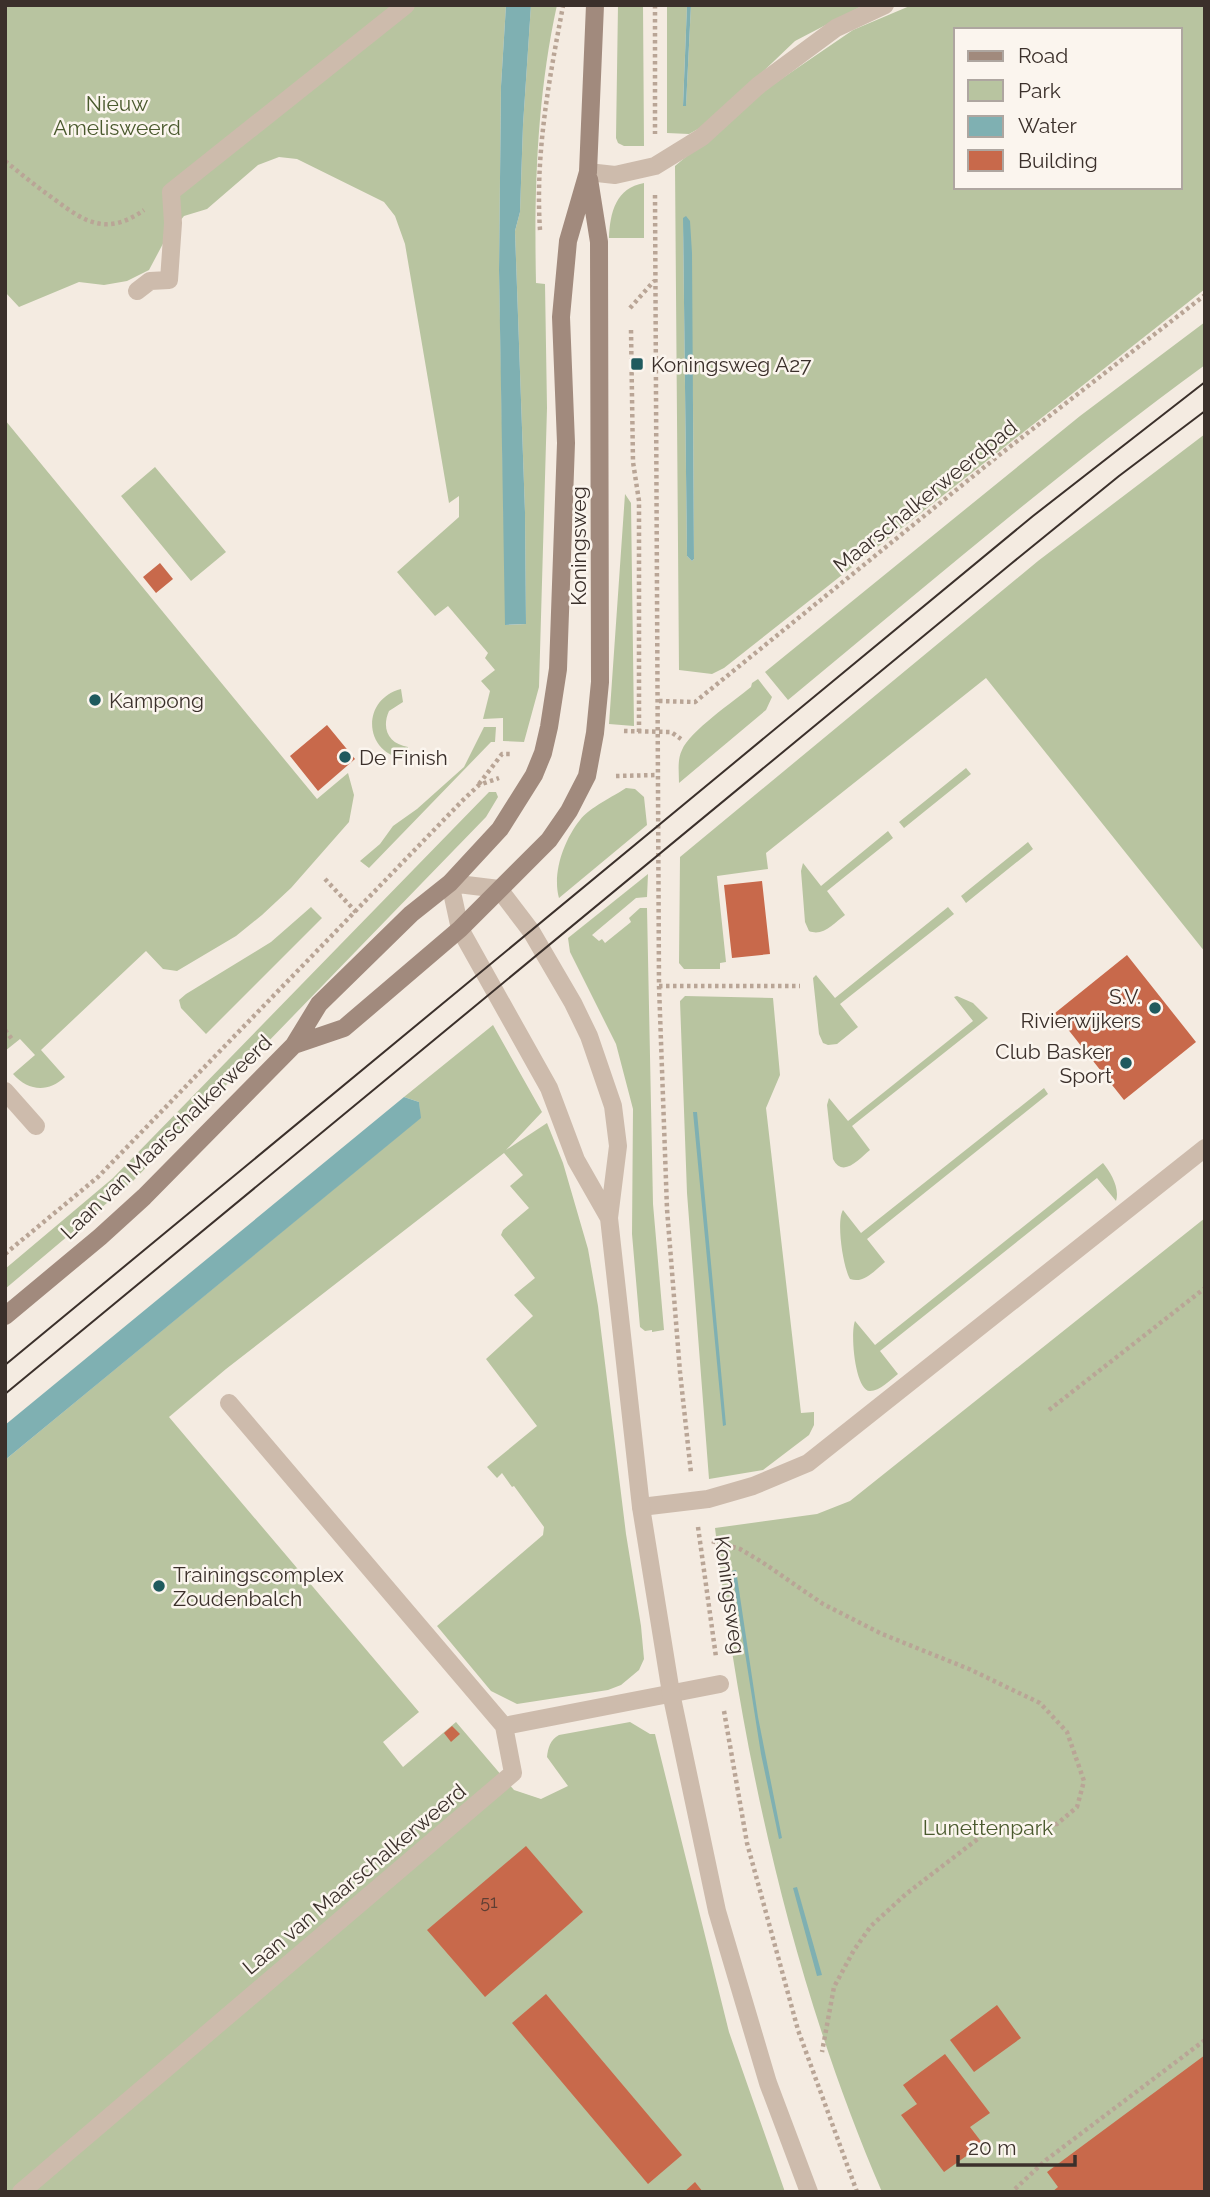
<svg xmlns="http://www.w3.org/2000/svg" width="1210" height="2197" font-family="Raleway,sans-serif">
	<rect width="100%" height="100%" fill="#f4ebe1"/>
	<path fill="#b8c4a0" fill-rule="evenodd" d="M5,5H506L501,86L499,270L506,625L526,624L525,512L515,231L520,212L523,125L531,5H557C537,96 534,190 536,283L545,284L547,408L539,687L524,742L503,741V718L483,719L490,691L481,681L495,670L485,658L488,653L448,606L435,616L397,572L459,517V496L449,503L405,244L395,216L384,202L297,159L279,157L258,165L207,209L184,216L166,238L149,270L127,281L104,285L79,282L19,307L5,292Z
		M618,5H643L644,146H624L618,143L616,138Z
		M667,5H687L683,105H686L691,5H864L795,41L709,123L689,134L667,133Z
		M912,5H1205V289L724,668L712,674L679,670L675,166L771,86L853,30ZM956,30H1180V187H956ZM683,219L693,403L694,559L692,561L687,556Z
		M644,183V238H609C610,212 616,188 644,183Z
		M1205,322V365C1061,470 926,586 788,700L765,672L1080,416Z
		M5,420L317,799L348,773L354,795L349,822L291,888L262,915L236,936L177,971L163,969L146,951L41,1050L65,1077C48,1093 28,1091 13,1074L35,1055L20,1039L5,1051Z
		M1205,434V952L986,678L766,853L768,869L717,876L726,962L720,963V969H684L679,963L680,857L1038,561Z
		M155,467L226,552L191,581L121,496Z
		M625,494L631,503L634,726L609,724Z
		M758,679L772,697L766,710L679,783C679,772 677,760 682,750C689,732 734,701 751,687L752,683Z
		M401,689L403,702L389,711C381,729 389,744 408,747V759C364,757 359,700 401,689Z
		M484,727H496L495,742H491L369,868L360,861L380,844L393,826L417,809L464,767Z
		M966,768L971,774L904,828L899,822Z
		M626,788L635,789L644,797L647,825L559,898C552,873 564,840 580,820C589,808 614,796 626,788Z
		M489,792H496L498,797L486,817L133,1181L5,1289V1269L113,1178Z
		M888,831L893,838L827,891L845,915C834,923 823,937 809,931L805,922L801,871L803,863L821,886Z
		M1028,842L1033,849L966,903L961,896Z
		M648,874L647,897L636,898L592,935L599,941L602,939L605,943L631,922L629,918L640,908H647L653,1204L664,1330L652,1332V1330L645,1331L640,1327L632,1234L633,1109L616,1044L570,952L568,938Z
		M311,907L322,918L206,1034L181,1008L179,1000L186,994L271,942Z
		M948,907L954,914L840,1004L858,1027L837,1044L828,1045L823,1043L819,1034L813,978L816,975L835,998Z
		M685,996L773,998L780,1075L766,1108L801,1413L814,1412V1425L809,1435L763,1470L709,1479L687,1193L680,1001Z
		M957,996L973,1003L988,1018L852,1126L870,1150C860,1158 843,1179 833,1159L827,1105L829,1098L848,1121L973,1021L954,997Z
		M493,1025L542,1112L506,1150L547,1123L563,1163L588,1249L598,1306L626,1534L641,1626L644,1659L639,1670L621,1685L608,1690L517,1704L491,1691L437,1626L543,1535L544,1527L514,1486L512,1487L502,1473L497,1478L487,1467L537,1426L486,1359L533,1316L514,1295L535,1278L501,1235L503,1230L529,1208L510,1186L523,1175L504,1153L226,1369L169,1417L419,1712L383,1742L403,1767L456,1722L514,1790L541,1799L568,1786L547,1757C548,1748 550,1740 559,1735L630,1722L650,1734H655L729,2032L785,2192H5V1460L420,1118L419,1102L404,1097Z
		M1044,1088L1048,1094L867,1239L885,1262C874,1271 864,1284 850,1279C843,1267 836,1221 843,1210L861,1233Z
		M1103,1163C1111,1173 1120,1188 1116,1201L1097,1178L880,1351L898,1374C890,1380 880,1391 870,1391C855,1391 850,1333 855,1321L875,1345Z
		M1205,1218V2192H882C791,1981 742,1755 715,1528L817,1514L850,1501Z"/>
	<path fill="#7fb0b2" d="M506,5H531L523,125L520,212L515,231L525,512L526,624L505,625L499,270L501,86Z
		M687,5H691L686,106H683Z
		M686,216L690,221L692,253L694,559L692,561L687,556L683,218Z
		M404,1097L419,1102L421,1118L5,1460V1425Z
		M693,1112H697L726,1425L723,1426Z
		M736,1570L758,1717L782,1838L779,1839L761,1754L732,1571Z
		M797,1887L822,1975L817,1976L793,1888Z"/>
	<path fill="#c8694b" d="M160,563L173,579L156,593L143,577Z
		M327,725L355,759L318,791L290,756Z
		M762,881L770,954L732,958L724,885Z
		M1127,955L1196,1042L1124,1100L1055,1013Z
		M452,1726L460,1734L451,1742L444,1733Z
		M526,1846L583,1912L485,1997L427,1930Z
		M546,1994L682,2155L648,2184L512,2023Z
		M997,2005L1021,2038L974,2072L950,2040Z
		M945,2054L990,2113L970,2127L983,2144L944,2172L901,2115L917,2104L903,2085Z
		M1205,2055V2192H1052L1058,2187L1047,2172Z
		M695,2182L703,2192H684Z"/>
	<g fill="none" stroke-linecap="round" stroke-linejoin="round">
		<path stroke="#b9a596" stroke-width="4.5" stroke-dasharray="3.5 3.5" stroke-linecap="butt" d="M655,5V134
			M5,161C21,174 37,187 54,199C86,223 107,236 144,210
			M655,195L659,986L667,1209L680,1372L691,1473
			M540,230C535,154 549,80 563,6
			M630,308L654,281
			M631,330L633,462L639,501V732
			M659,701L695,702L998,456L1205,295
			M624,731L671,732L681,739
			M616,776L657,775
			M479,784L502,754H511
			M325,879L356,912
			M659,986H800
			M5,1030L12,1039
			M5,1254L98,1177L463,800L479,785L499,778
			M1049,1410L1205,1288
			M698,1527L716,1657
			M712,1541L740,1549L762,1562L823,1604L882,1634L969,1669L1040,1703L1067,1732L1084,1781L1077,1807L1057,1824L1022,1826L988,1831L906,1894L871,1926L854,1950L834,1987L822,2052
			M724,1711L747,1843L798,2030L857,2192
			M1015,2189L1046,2160L1205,2040"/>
		<path stroke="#cdbbac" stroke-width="18" d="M588,172L615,175L655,166L702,137L759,85L836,28L885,5
			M137,291L150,281L169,280L173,223L171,192L406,5
			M5,1091L36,1126
			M229,1403L504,1726
			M641,1507L708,1499L753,1486L808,1463L1205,1148
			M21,2192L513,1773L504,1726L720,1684"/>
		<path stroke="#cdbbac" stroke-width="18" d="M609,1218L576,1160L549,1088L460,929L450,883L499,889L531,931L573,1003L589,1036L613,1106L618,1146L609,1218L641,1507L671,1693L717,1911L768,2083L809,2192"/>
		<path stroke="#a18a7d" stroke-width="18" d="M294,1045L344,1028L460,929L549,840L569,811L587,776L595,733L600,682L599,242L589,179
			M5,1316L100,1237L144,1197L294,1045L319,1004L411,914L450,883L500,829L534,775L543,753L549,727L558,669L566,443L561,317L568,241L588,172L595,5"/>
		<path stroke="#3b302b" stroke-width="2" d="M5,1365L1033,516L1205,382
			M5,1394L1012,563L1119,476L1205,411"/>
	</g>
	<g fill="#1f5a5e" stroke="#fbf5ee" stroke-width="2.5">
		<rect x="630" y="357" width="14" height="14" rx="3.5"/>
		<circle cx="95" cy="700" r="7"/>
		<circle cx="345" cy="757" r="7"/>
		<circle cx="1155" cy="1008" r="7"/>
		<circle cx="1126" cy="1063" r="7"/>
		<circle cx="159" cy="1586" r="7"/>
	</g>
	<g text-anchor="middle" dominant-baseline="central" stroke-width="5" stroke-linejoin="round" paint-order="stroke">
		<g font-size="18" fill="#5e3e33">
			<text x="489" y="1901">51</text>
		</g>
		<g font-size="21" fill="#4a5a2e" stroke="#fbf5ee">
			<text x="117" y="103">Nieuw<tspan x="117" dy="24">Amelisweerd</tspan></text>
			<text x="988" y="1827">Lunettenpark</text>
		</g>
		<g font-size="21" fill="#3b302b" stroke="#fbf5ee" text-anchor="start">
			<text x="651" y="364">Koningsweg A27</text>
			<text x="109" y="700">Kampong</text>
			<text x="359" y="757">De Finish</text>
			<text x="1141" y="996" text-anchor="end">S.V.<tspan x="1141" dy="24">Rivierwijkers</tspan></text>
			<text x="1112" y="1051" text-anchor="end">Club Basker<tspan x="1112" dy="24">Sport</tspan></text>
			<text x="173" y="1574">Trainingscomplex<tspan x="173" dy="24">Zoudenbalch</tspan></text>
		</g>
		<g font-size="21" fill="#3b302b" stroke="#fbf5ee">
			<text transform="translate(925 496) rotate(-39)">Maarschalkerweerdpad</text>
			<text transform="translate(578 546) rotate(-90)">Koningsweg</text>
			<text transform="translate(166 1137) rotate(-44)">Laan van Maarschalkerweerd</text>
			<text transform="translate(730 1595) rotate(82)">Koningsweg</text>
			<text transform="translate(354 1879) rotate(-40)">Laan van Maarschalkerweerd</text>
		</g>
	</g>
	<rect width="1210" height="2197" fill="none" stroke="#3b302b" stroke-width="14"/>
	<rect x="954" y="28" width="228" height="161" fill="#fbf5ee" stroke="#aea6a0" stroke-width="2"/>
	<rect x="968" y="51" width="35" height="10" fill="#a18a7d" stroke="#aea6a0" stroke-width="2"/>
	<text x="1018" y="63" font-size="21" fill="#3b302b">Road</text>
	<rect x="968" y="80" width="35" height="21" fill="#b8c4a0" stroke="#aea6a0" stroke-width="2"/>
	<text x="1018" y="98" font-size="21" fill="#3b302b">Park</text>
	<rect x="968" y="116" width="35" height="21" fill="#7fb0b2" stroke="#aea6a0" stroke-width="2"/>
	<text x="1018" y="133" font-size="21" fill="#3b302b">Water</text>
	<rect x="968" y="150" width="35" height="21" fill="#c8694b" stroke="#aea6a0" stroke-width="2"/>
	<text x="1018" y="168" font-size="21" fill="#3b302b">Building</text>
	<path d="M958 2155v10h117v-10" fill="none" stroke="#3b302b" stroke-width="3.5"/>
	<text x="968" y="2155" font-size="21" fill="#3b302b" stroke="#fbf5ee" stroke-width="5" paint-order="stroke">20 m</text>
</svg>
